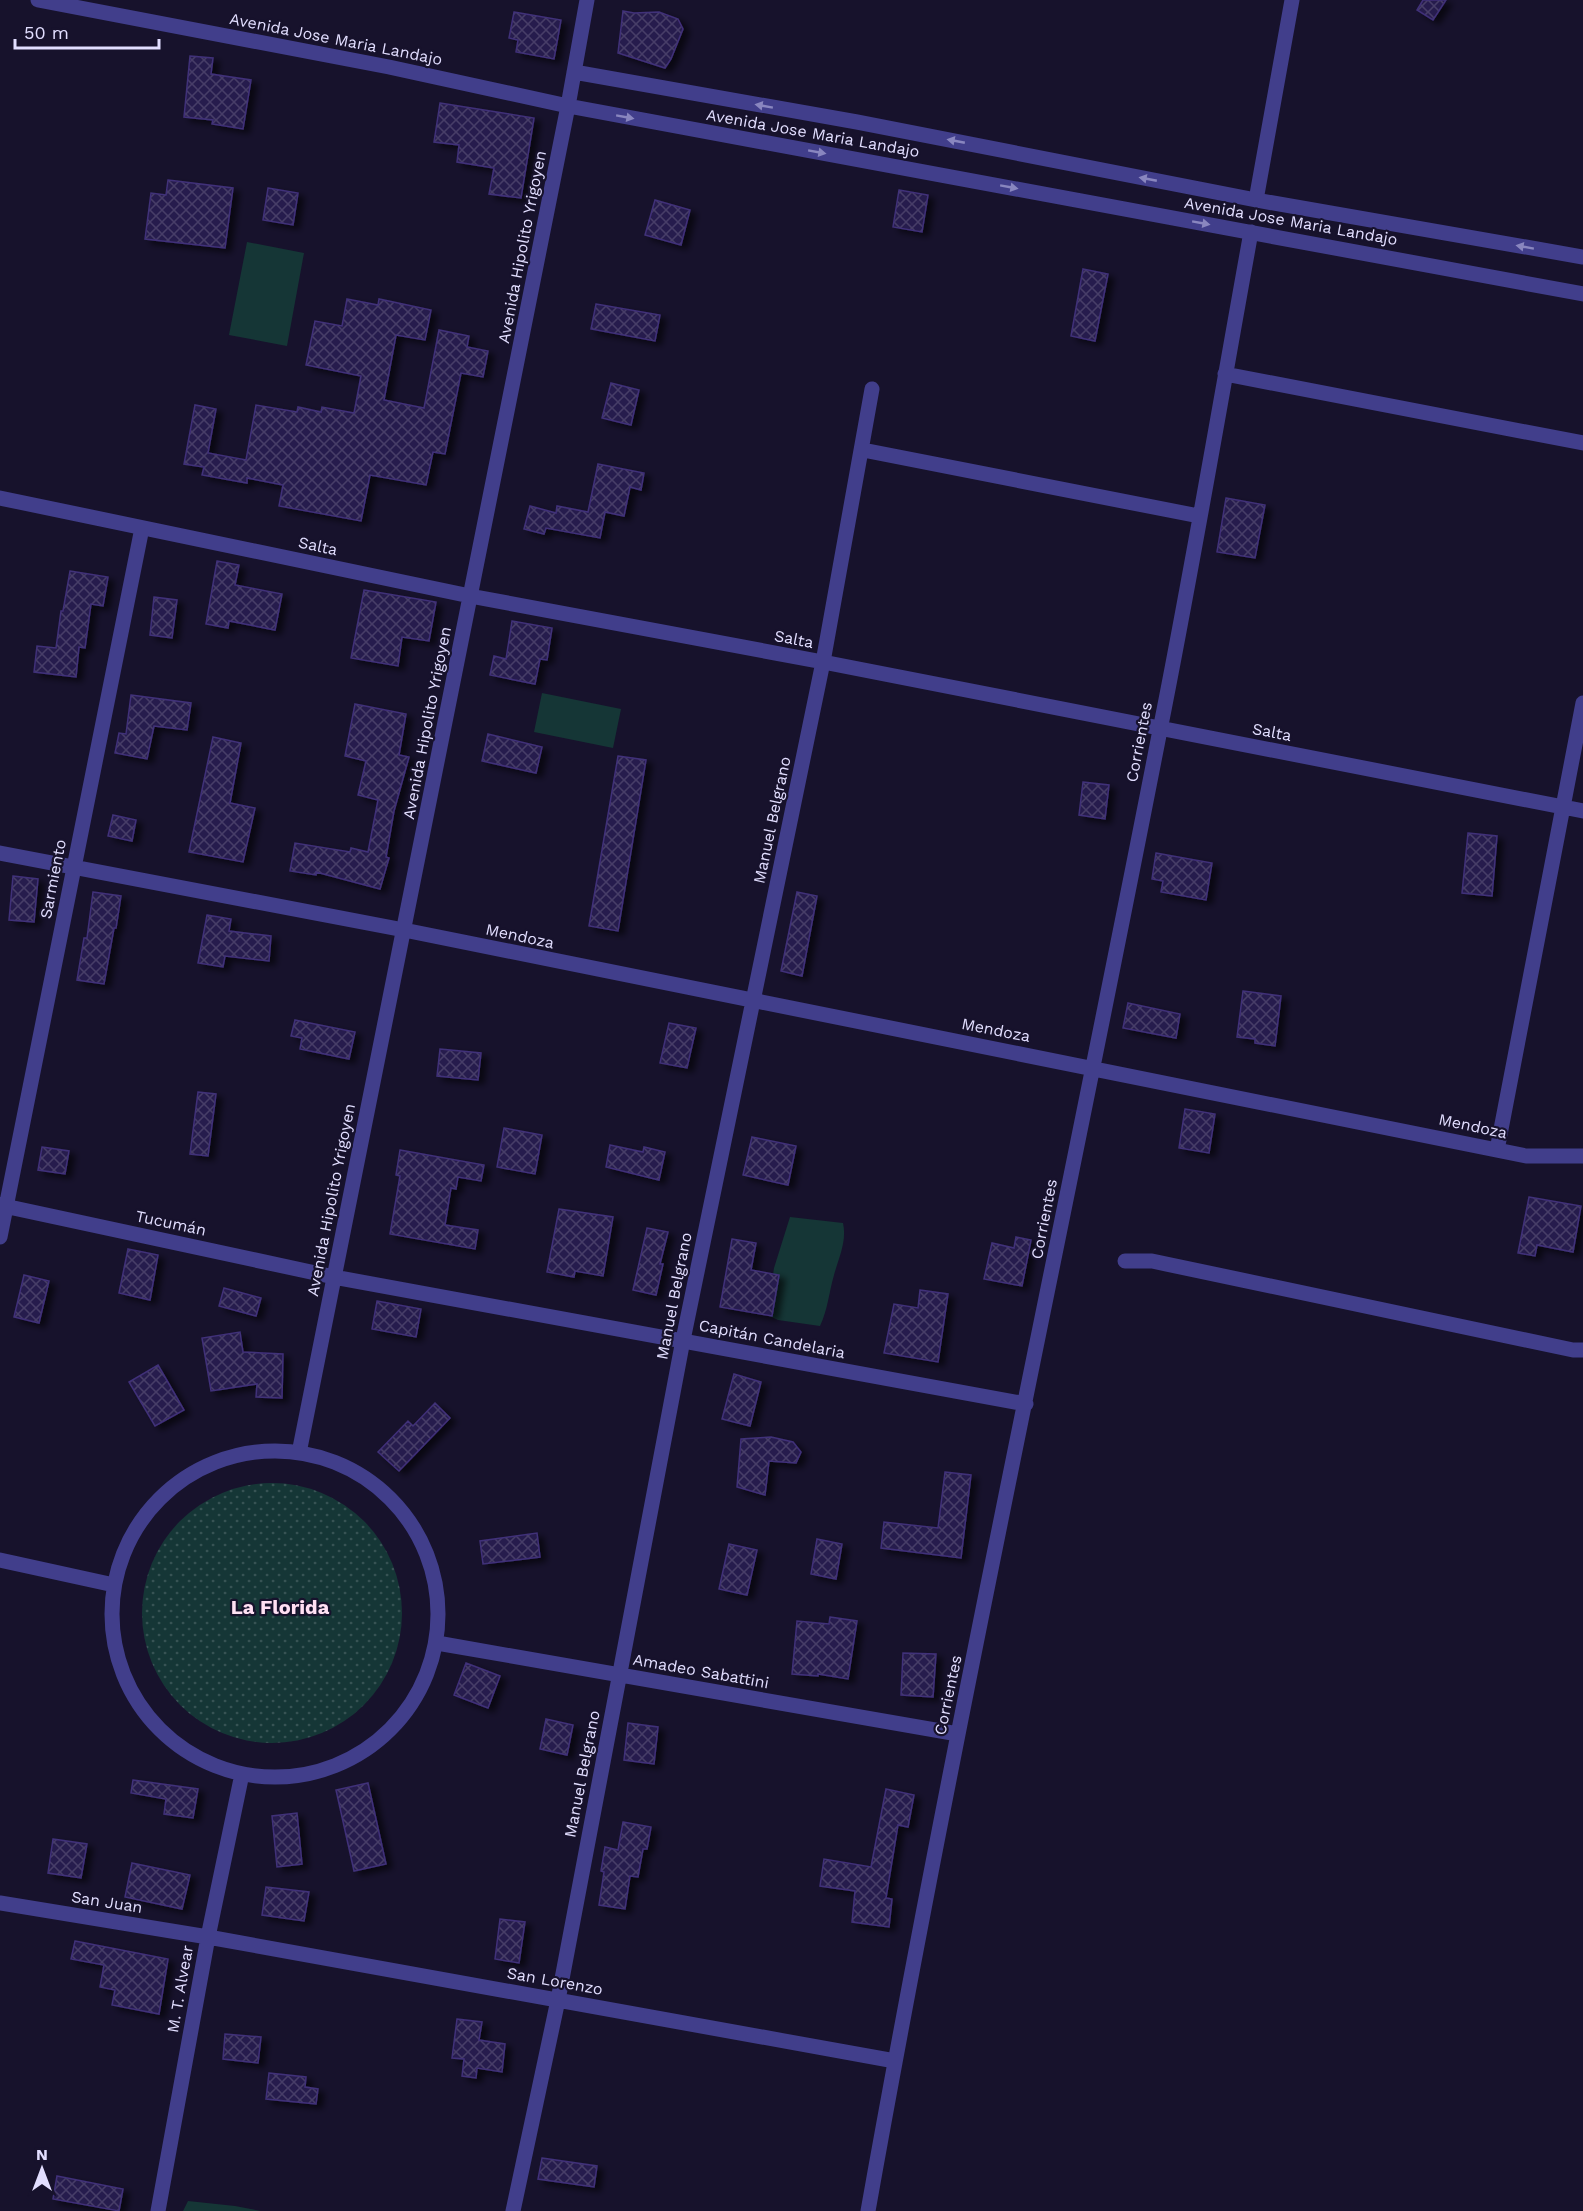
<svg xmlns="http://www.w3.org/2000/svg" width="1583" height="2211" font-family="'Work Sans',sans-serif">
	<defs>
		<pattern id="park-dots" width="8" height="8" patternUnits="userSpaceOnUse" patternTransform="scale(1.5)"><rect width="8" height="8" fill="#153636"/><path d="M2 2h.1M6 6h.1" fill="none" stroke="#375354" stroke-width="1.8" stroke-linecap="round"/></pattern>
		<pattern id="building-cross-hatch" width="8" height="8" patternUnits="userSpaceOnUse" patternTransform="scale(1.5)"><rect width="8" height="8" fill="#281e4d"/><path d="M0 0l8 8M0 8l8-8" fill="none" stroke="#473e68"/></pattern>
		<filter id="shadow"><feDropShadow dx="6" dy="4" stdDeviation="3" flood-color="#0009"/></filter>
	</defs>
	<rect width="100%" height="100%" fill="#17122c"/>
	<path fill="url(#park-dots)" d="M142 1613a130 130 0 1 1 260 0a130 130 0 1 1-260 0Z"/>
	<path fill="#153636" d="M247,242L304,253L287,346L229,335Z
		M542,693L621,709L613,748L534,732Z
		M790,1217L843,1223C847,1241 839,1257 834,1275C829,1292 828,1309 820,1326L778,1320L767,1315L774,1268Z
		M188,2201L235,2206L261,2211H183Z"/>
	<path fill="url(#building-cross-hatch)" stroke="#403079" stroke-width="1.5" filter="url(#shadow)" d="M1423,0H1446L1433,20L1417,10Z
		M623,11L634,13L659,12L678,19L683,29L671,59L665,68L618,53Z
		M514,12L561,20L554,59L516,52L518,40L509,38Z
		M190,56L213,58L211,74L251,80L243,129L212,124L213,120L184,117Z
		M440,103L534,118L521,198L489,194L494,168L457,162L459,145L434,142Z
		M168,180L233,188L225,248L145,239L151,193L166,195Z
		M268,188L298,193L293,225L263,220Z
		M899,190L928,195L922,232L893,227Z
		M655,200L690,210L681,245L645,235Z
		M1083,269L1108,274L1095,341L1071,336Z
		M347,299L378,305L379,299L431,310L425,340L396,335L384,400L424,408L439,330L469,336L467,347L488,351L483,377L461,373L445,454L433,452L426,485L370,475L361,521L279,506L283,485L247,478V483L202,475L204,467L184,464L195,405L216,409L208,453L246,460L256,405L297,412L298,407L321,412L322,407L354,413L361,376L306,365L315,321L342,326Z
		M596,304L660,315L655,341L591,329Z
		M611,383L639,390L631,425L602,418Z
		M598,464L644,473L641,490L630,487L624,516L605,512L600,538L546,528L544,534L524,529L530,506L556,513L557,506L588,512Z
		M1226,498L1265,505L1255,558L1217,552Z
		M217,561L239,565L235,585L282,594L275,630L229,621L228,628L206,624Z
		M70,571L108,577L103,606L91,604L85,648L79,647L76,677L34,672L37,646L56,648L61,611H63Z
		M364,590L436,602L429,641L402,637L398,666L351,658Z
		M154,597L177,600L172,638L150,635Z
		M512,621L552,628L547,660L540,659L535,684L490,675L494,656L506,659Z
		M131,695L191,703L187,730L154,726L147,759L115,753L119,733L126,734Z
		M355,704L406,714L399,755L409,757L394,811L386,857L389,858L380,889L316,872V875L290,871L295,843L350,852L351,848L368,852L378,800L358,795L366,761L345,756Z
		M488,734L542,747L536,773L482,761Z
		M213,737L241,743L230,803L255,808L243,862L189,852Z
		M618,756L646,760L618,931L589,926Z
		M1083,782L1109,785L1105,819L1079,815Z
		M113,815L136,820L132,841L108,836Z
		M1468,833L1497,836L1492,896L1462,893Z
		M1156,853L1212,863L1206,900L1161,892L1163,881L1152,879Z
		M13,876L38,879L34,922L9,920Z
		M93,892L121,896L116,928H114L104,984L77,980L84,938H87Z
		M797,892L817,896L802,976L781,971Z
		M207,915L231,919L229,931L271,936L269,961L225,956L223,967L198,963Z
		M1243,991L1281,996L1275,1046L1255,1043V1039L1237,1037Z
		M1128,1003L1180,1014L1176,1038L1123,1028Z
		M295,1020L355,1032L349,1059L300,1049L302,1038L291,1036Z
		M669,1023L696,1028L687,1068L660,1063Z
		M440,1049L481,1053L478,1080L437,1076Z
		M198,1092L216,1094L208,1156L190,1154Z
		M1185,1109L1215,1114L1209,1153L1179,1148Z
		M504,1128L542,1135L535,1174L497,1167Z
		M752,1137L796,1146L788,1185L743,1175Z
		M610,1145L643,1152L644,1147L665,1152L659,1180L606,1167Z
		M42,1147L69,1151L65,1174L38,1170Z
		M400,1150L484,1165L481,1181L458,1177L456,1189L451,1188L445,1225L478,1230L475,1249L390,1234L400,1176L396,1175Z
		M1529,1197L1581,1206L1573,1252L1537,1245L1535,1256L1518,1253Z
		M559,1209L613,1217L603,1276L575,1271L574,1277L547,1272Z
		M647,1228L668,1232L660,1264H663L656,1295L633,1290Z
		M1016,1237L1031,1240L1022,1286L984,1279L992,1243L1014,1248Z
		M732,1239L756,1243L751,1270L779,1275L772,1316L720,1307Z
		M128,1249L158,1255L150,1300L119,1293Z
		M24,1275L49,1281L39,1323L14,1317Z
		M224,1288L261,1298L256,1316L219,1306Z
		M920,1290L948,1294L938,1362L884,1353L894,1304L918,1308Z
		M377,1301L421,1309L416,1337L372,1329Z
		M240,1332L243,1352L283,1354L282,1398L256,1397L257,1384L211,1391L202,1338Z
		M158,1365L184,1410L155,1426L129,1382Z
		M734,1374L761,1382L750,1426L722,1419Z
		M435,1403L450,1418L399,1471L378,1452L408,1421L413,1426Z
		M771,1437L793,1442L801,1452L796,1463L769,1461L765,1495L737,1487L741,1439Z
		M945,1472L971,1475L961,1558L881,1548L884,1522L938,1528Z
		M537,1533L540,1557L483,1564L480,1541Z
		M817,1539L842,1544L836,1579L811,1574Z
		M729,1544L757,1550L747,1595L719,1589Z
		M830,1617L857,1621L848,1679L818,1674V1676L792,1674L797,1621L829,1624Z
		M903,1653L936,1654L933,1697L901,1695Z
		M466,1663L500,1676L488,1708L454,1695Z
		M546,1719L573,1725L567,1755L540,1749Z
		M628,1723L658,1727L654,1764L624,1760Z
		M133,1780L198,1789L193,1818L164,1814L166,1799L131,1793Z
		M368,1783L386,1864L354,1871L336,1790Z
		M886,1789L914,1795L908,1827L898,1825L886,1898L892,1899L889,1927L852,1922L855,1891L820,1886L824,1859L871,1867Z
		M297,1813L302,1864L277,1867L272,1816Z
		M623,1822L651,1827L647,1849H643L638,1877L630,1876L625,1909L599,1905L604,1872L601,1871L605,1847L618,1850Z
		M53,1839L87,1844L81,1878L48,1873Z
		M132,1863L190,1875L182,1909L125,1897Z
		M266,1887L309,1892L304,1921L262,1915Z
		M500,1919L525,1922L519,1963L495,1959Z
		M75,1941L168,1959L159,2014L112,2005L115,1990L100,1987L104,1965L71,1959Z
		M457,2019L482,2022L479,2040L505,2044L502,2072L477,2068L476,2078L462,2076L464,2059L452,2058Z
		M225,2034L261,2037L258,2063L223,2059Z
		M269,2073L306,2077L305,2087L318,2089L316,2104L266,2099Z
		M542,2158L597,2166L594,2187L538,2179Z
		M57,2176L123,2189L119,2211L53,2199Z"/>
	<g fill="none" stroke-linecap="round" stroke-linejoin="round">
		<path stroke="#413e8b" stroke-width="15" d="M38,0L389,67L568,106L1583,294
			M574,72L857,122L1256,200L1583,257
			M1256,200L1292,0
			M1225,374L1583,443
			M863,450L1199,516
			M0,498L470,596L823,662L1583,811
			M0,853L404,930L1526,1156H1583
			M1497,1150L1583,703
			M0,1205L334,1277L1026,1404
			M0,1237L142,528
			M1125,1261H1152L1573,1350H1583
			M112 1614a163 163 0 1 1 326 0a163 163 0 1 1-326 0Z
			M299,1453L568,106L587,0
			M0,1560L114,1585
			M437,1643L958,1734
			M0,1903L208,1937L895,2061
			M158,2211L208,1937L242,1774
			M513,2211L558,2000L683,1340L823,662L872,389
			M868,2211C956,1716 1064,1224 1160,730C1193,565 1221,398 1251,232"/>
	</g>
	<defs><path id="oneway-solid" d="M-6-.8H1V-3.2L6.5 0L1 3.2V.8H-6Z" transform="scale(1.5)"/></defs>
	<g fill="#8986bf">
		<use href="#oneway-solid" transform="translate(764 106) rotate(-170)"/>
		<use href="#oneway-solid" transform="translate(625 117) rotate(10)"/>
		<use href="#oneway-solid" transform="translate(956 141) rotate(-169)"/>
		<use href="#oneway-solid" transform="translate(817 152) rotate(10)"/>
		<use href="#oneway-solid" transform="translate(1148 179) rotate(-169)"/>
		<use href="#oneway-solid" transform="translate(1009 187) rotate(10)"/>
		<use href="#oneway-solid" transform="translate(1201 223) rotate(10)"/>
		<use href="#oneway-solid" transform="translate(1525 247) rotate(-170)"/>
	</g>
	<g text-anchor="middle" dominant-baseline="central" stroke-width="4.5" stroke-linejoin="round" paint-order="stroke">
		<g font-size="16" fill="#e2deff" stroke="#17122c">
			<text transform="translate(336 39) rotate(11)">Avenida Jose Maria Landajo</text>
			<text transform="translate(813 133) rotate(10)">Avenida Jose Maria Landajo</text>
			<text transform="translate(1291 221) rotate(10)">Avenida Jose Maria Landajo</text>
			<text transform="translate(522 247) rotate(-79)">Avenida Hipolito Yrigoyen</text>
			<text transform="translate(318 546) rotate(12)">Salta</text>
			<text transform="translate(794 639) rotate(11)">Salta</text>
			<text transform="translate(427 723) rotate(-79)">Avenida Hipolito Yrigoyen</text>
			<text transform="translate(1272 732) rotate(11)">Salta</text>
			<text transform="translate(1139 742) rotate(-79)">Corrientes</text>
			<text transform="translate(772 820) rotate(-78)">Manuel Belgrano</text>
			<text transform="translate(53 879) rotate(-79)">Sarmiento</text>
			<text transform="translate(520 936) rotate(12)">Mendoza</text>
			<text transform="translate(996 1030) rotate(11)">Mendoza</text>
			<text transform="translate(1473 1126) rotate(12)">Mendoza</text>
			<text transform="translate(331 1200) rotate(-79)">Avenida Hipolito Yrigoyen</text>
			<text transform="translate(1044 1219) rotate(-79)">Corrientes</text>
			<text transform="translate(171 1223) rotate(12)">Tucumán</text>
			<text transform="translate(674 1296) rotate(-79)">Manuel Belgrano</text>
			<text transform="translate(772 1339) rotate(11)">Capitán Candelaria</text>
			<text transform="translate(701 1671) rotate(10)">Amadeo Sabattini</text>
			<text transform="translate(948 1695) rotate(-78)">Corrientes</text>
			<text transform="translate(582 1774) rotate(-79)">Manuel Belgrano</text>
			<text transform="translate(107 1902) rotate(9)">San Juan</text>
			<text transform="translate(555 1981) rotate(10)">San Lorenzo</text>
			<text transform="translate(180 1989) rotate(-80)">M. T. Alvear</text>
		</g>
		<g font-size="20" font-weight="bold" fill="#ffe0f3" stroke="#17122c">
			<text x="280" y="1607">La Florida</text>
		</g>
	</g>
	<g transform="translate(42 2169)" stroke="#17122c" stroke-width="4.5" paint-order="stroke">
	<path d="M0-4.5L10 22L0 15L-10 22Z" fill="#e2deff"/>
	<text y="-9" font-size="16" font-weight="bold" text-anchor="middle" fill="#e2deff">N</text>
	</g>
	<path d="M15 39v9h144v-9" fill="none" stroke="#e2deff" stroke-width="3"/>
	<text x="24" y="39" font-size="18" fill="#e2deff" stroke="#17122c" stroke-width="4.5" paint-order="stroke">50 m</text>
</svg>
